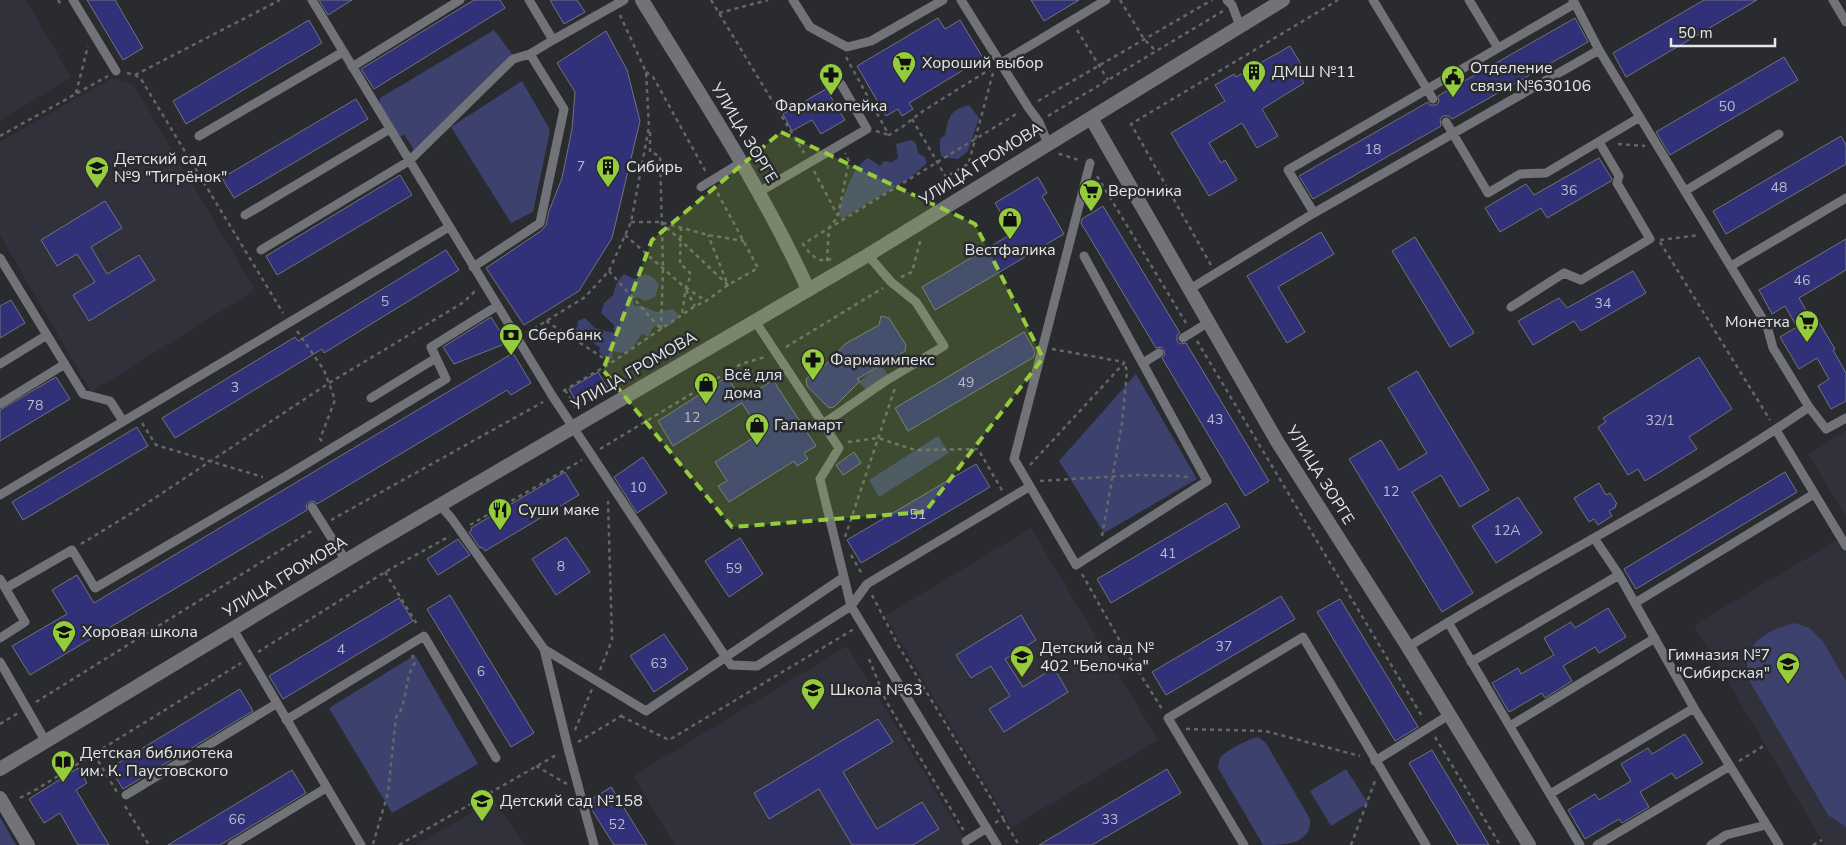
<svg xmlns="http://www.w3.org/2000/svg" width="1846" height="845" font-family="'Nunito Sans',sans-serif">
	<rect width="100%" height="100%" fill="#2a2b2f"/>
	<path fill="#30313b" d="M0,0H26L71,77L0,121Z
		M112,78L133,84L255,290L91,392L0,235V142Z
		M1846,431V517L1808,454Z
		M1031,528L1158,740L1012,827L885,616Z
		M1846,535V845H1825L1694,625Z
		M847,646L968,845H675L633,776Z
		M494,800L525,845H416Z"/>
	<path fill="#3d416d" d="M494,30L512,54L414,150L404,134L400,137L380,105V98Z
		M522,81L550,130L533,212L511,223L451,127Z
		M969,105L979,118L968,151L958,159L942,157L940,151V139L945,135C949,117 949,110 969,105Z
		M911,140L916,143L918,153L925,157L927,163L910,178L841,219L839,207C848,189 851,169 868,158L880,166L884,161L892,162L898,158L896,144Z
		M624,274L634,279L646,274L654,278L659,285L655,297L645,301L638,297L633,299L634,306H642L656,312L674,309L679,316L672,324L665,327L656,325L652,329L649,337L642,334C632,346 632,357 613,351L612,359L606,358L599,352L600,348L587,338L573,331L577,327L578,321L585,318L595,328L614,333V325L601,313L604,303L613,295C615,287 617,280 624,274Z
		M880,364L891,379L870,395L859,382Z
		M1136,374L1197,479L1104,533L1059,461Z
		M938,436L949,453L879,497L869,480Z
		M1795,623L1809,628L1822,640L1846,681V827L1828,815L1749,680C1749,675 1747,669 1747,664C1747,639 1774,628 1795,623Z
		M415,655L478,764L392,813L329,708Z
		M1258,737L1266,743L1310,819C1312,845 1283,845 1263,845L1218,768C1218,767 1219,760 1219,760C1223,751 1249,739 1258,737Z
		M1346,769L1368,803L1331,826L1310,791Z
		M0,817L16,845H0Z"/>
	<path fill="#31317a" stroke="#727378" d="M87,0H115L143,48L123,60Z
		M319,0H352L328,15Z
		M474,0H500L505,8L374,89L361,69Z
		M550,0H577L585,12L564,24Z
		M1031,0H1079L1044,21Z
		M1704,0H1757L1626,77L1613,53Z
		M938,18L945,29L960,20L983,58L909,103L913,109L907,113L902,116L898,109L886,116L857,66Z
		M1575,18L1588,42L1452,119L1449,116H1443L1440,119L1441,126L1313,199L1299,176L1428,102L1430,105H1436L1439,102L1438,96Z
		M309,20L322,43L186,124L173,101Z
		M606,31L627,70L640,121L612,238L579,291L524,325L486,268L541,231L546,225L549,211L562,178L572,129L575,92L557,63Z
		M1290,46L1301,64L1295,68L1304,83L1262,109L1278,136L1257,148L1242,123L1209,143L1221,163L1225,160L1237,180L1209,196L1171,133L1225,101L1215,85L1234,74L1236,77Z
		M1784,57L1798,80L1670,155L1656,132Z
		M826,89L845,120L821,134L812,120L792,131L783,114Z
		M356,99L368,119L234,198L222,178Z
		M1841,136L1846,145V164L1726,234L1713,211Z
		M1599,158L1612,179L1611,181L1547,218L1541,208L1500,232L1485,208L1526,184L1534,195Z
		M400,175L412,195L277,275L266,256Z
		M1038,177L1047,193L1042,196L1064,234L935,310L922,287L1013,233L995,203Z
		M105,201L122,228L91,247L107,274L139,255L155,280L89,321L73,295L95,282L77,254L57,266L41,240Z
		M1103,206L1180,333L1177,335V341L1180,344L1186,343L1269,481L1245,496L1162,358L1165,355L1164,350L1161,347L1156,348L1081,223L1082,219Z
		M1321,232L1334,254L1278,287L1305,332L1287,343L1247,276Z
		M1415,237L1474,333L1450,347L1392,251Z
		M1846,239V270L1799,298L1810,317L1814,314L1835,349L1833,350L1846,373V401L1831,409L1818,386L1829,379L1817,358L1799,369L1780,337L1797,327L1785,306L1772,314L1759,290Z
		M446,250L459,270L324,353L322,349L175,438L162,418L295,337L298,341Z
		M1633,271L1646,293L1581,331L1574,321L1533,345L1518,321L1559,298L1567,308Z
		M11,300L25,323L0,338V306Z
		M881,316L889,318L906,345L905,351L857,379L860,381L834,407L829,408L807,386L806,379L811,375H816L845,344L879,325Z
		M491,317L507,343L454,364L443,347Z
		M1024,332L1035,351L1034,357L908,431L895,408Z
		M513,353L531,383L511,395L507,390L317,504L314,501L309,502L306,505L307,510L30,675L12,646L67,614L52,590L77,575L94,603Z
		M1699,357L1732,409L1689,437L1697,449L1645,481L1638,469L1628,475L1598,427L1606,422L1603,418Z
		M1417,371L1489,490L1460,507L1441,475L1412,492L1473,593L1442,612L1349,459L1381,440L1399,470L1427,453L1388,388Z
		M598,372L608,388L579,406L569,389Z
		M56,377L70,399L0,441V410Z
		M727,377L742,400L773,380L816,446L804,453L808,459L797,466L794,461L729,502L718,486L727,481L715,462L761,433L742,403L673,446L658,421Z
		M137,427L148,446L23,520L12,502Z
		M854,452L861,463L843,475L836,465Z
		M643,457L667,493L637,513L614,477Z
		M976,464L990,487L861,563L847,540Z
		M565,472L579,495L485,551L482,547L480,548L469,532L472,530L471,528Z
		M1785,472L1797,492L1636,589L1624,569Z
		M1599,483L1606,495L1610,493L1617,504L1615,505L1616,507L1609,511L1612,516L1598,525L1594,519L1589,522L1574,498Z
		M1518,497L1542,533L1496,563L1472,526Z
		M1226,503L1240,527L1111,603L1097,579Z
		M566,537L590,572L556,595L532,559Z
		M740,538L763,574L729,597L705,561Z
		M458,539L470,555L438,575L427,559Z
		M450,595L534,733L511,747L427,609Z
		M1281,596L1295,619L1166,695L1152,672Z
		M399,598L413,621L283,699L269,676Z
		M1340,599L1418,727L1395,741L1317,612Z
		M1608,608L1626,637L1599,653L1595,647L1563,666L1572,681L1545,698L1542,693L1509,712L1492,683L1518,668L1521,674L1554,655L1544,638L1571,622L1575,628Z
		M1021,615L1036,640L1005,659L1023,687L1054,668L1068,692L1004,732L989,709L1010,696L991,666L971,678L956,655Z
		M664,634L688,669L654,692L630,656Z
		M240,689L253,711L123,789L110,768Z
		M878,719L893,742L843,772L877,829L922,802L939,829L913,845H852L819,789L769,819L754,793Z
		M1685,734L1703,763L1676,779L1672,773L1640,792L1649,807L1622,823L1619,819L1585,839L1568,810L1595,794L1599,800L1631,781L1621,764L1648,748L1652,754Z
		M1432,750L1489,845H1458L1409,763Z
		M78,768L87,783L76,790L109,845H78L60,813L44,823L29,799Z
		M1167,769L1181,793L1092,845H1039Z
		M292,770L306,793L220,845H168Z
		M611,787L647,845H614L590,807L589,801Z"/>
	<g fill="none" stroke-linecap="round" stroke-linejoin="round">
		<path stroke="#656669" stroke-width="2.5" stroke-dasharray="4 4" stroke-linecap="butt" d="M58,0L62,6
			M711,0L804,153
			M1120,0L1144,39L1156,51
			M719,13L768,0
			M1077,30L1108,80
			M846,57L889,135L902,127L923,111L992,68
			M646,72L653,77L706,172
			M127,73L135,75L141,79L283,313
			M135,75L280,0
			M76,93L88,46
			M1038,101L1212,0
			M1048,116L1223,11
			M912,119L946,177L1031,127
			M876,131L889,135
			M650,132V152L660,156L663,268L661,329
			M0,136L108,76
			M1618,144L1645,146
			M1059,155L1060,154L1079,160
			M969,162L993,73
			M814,171L838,216
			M1097,176L1186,323
			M931,198L946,177
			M631,222H660L708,235L744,241
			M661,222L728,285L708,235
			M681,227L680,264L688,270L691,275L686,287L682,314
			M625,235L682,285L706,301
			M1660,240L1699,235
			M1660,242L1770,420
			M831,259C818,264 810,254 803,244L1018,113
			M827,261L829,228L838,216L849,161L845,153
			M1211,265L1131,124L1338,0
			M609,271L660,328
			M901,277L912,272L921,238
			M686,290L695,306
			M546,321L611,363
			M297,331L324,370L335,400L320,439L323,442
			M527,333L585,297L609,271L631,222L649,127L646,72L620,15
			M1197,341L1423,718
			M786,347L883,288
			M1052,349L1124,362
			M565,390L578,411
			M563,391L611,363L695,306L706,301L728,285L758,268L716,190
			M142,423L156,445L263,477
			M848,442L878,438L915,450L978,449L1003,492
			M600,449L741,364L765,357
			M1030,465L1125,362
			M1040,481L1138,475L1182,476L1191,478
			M331,520L543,402
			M470,525L582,460
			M1102,536L1122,423L1127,371L1124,362
			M845,537L895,388
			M81,544L135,511L329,383L464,302L476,290
			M851,555L862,574
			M385,572L418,626
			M1082,574L1125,650L1162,709
			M872,595L898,645L1003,818L995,823
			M258,652L385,572L450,536
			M869,659L886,701L964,831
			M600,670L612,640L608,501
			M36,702L313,530
			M621,716L669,740L854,629
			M0,724L18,713
			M1186,729L1265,731L1360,756
			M575,730L592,689
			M1435,737L1500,845
			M578,742L626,713
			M94,754L117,792
			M1739,761L1765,745
			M536,766L567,784
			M20,798L37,789L241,663
			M125,806L149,845
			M1003,819L1019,845
			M373,844L388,793L396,717C409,702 403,680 415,663L412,655
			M399,845L558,754
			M1351,845L1375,781
			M1813,845L1822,840"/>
		<path stroke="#727378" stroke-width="9" d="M73,0L116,71
			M312,0L553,397L731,665L757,666L851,606L867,584L1029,487
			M529,0L553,40
			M793,0L810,27L847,47L871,41L943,0
			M961,0L1028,107L1039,122L1048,144
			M1227,0L1232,5L1240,26
			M1373,0L1433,99
			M1469,0L1498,48
			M1573,0L1599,50L1767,326L1773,348L1809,407
			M1833,0L1846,22
			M1001,63L1106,0
			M352,67L460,0
			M1446,122L1488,193L1520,174L1546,173L1640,117
			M199,136L343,52
			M701,187L742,162
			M1685,191L1779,134
			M759,192L867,129L841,84
			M1314,213L1599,50
			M245,215L390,129
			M261,250L409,161L513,59L530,54L553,40L624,0
			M1084,256L1207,481L1076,565L1014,459L1090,163
			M0,258L83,394L110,401L123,421
			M1731,266L1846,198
			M473,267L540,223L564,109L530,54
			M1190,289L1314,213L1288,170L1574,4
			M1511,307L1564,273L1581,280L1650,239L1617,183L1619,176L1599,142
			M755,321L839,448L820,479L851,606L997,845
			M1183,338L1209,322
			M1143,363L1159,353
			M0,364L47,335
			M371,398L436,358
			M0,404L65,364
			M823,424L884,382L944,346L916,302L891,282L868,255
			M1776,430L1846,546
			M0,495L449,227
			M440,505L452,519L544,649L568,748L594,845
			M312,507L346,561
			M1594,538L1619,575L1694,708L1779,845
			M0,579L25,622L0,638
			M6,588L72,550L95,588L291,473L446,379L431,347L497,306
			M1635,603L1814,494
			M1448,622L1580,845
			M233,629L361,845
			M1408,647C1540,564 1681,495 1809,407L1826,429L1846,418
			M544,649L646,711L844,577
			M0,662L46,742
			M1471,662L1619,575
			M286,720L424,636L496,758
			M1510,726L1655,638
			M1375,761L1449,715
			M1550,794L1694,708
			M126,795L276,704
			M966,841L987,828
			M232,845L326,788
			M1244,845L1168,718L1303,637L1426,845
			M1597,845L1730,766
			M1711,845L1726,835L1766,825"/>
		<path stroke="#727378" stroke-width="14" d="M642,0C700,95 762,188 808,289
			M1091,118L1278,443L1408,647L1529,845
			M0,769L370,546L868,255L1283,0
			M0,798L28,845"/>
	</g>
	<path fill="#95cc3b" fill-opacity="0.2" stroke="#95cc3b" stroke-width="4" stroke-dasharray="10 6" stroke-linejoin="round" d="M781,132L975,224L1043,358L925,512L732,527L603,370L652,240Z"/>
	<defs>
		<g id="supermarket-pin" transform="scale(1.25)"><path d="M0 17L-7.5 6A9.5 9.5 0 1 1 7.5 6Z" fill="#95cc3b" stroke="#2a2b2f"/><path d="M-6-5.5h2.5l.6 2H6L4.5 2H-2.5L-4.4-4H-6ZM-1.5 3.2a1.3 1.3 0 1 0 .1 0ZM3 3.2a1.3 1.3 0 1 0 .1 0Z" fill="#111"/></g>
		<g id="building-pin" transform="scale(1.25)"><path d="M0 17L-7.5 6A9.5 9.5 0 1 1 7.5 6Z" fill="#95cc3b" stroke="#2a2b2f"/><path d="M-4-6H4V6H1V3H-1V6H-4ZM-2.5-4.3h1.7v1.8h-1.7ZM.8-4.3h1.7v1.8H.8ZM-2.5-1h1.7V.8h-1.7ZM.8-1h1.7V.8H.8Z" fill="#111"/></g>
		<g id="pharmacy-pin" transform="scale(1.25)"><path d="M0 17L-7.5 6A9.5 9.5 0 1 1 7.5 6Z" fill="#95cc3b" stroke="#2a2b2f"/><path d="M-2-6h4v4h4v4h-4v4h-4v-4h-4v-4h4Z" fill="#111"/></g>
		<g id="civic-pin" transform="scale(1.25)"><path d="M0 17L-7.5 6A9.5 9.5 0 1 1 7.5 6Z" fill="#95cc3b" stroke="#2a2b2f"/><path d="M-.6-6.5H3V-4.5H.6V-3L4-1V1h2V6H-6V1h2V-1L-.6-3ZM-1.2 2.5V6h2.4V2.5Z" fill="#111"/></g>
		<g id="school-pin" transform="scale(1.25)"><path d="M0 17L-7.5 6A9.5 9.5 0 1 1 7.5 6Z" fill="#95cc3b" stroke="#2a2b2f"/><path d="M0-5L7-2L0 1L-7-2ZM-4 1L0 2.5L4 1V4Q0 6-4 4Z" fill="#111"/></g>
		<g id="shop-pin" transform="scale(1.25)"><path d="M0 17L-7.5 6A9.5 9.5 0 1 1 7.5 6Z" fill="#95cc3b" stroke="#2a2b2f"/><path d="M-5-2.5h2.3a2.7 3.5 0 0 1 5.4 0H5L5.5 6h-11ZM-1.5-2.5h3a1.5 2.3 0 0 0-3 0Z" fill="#111"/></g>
		<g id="bank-pin" transform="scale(1.25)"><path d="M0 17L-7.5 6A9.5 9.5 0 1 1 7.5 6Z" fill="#95cc3b" stroke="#2a2b2f"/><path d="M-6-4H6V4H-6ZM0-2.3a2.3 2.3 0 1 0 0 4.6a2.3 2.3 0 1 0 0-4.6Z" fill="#111"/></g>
		<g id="restaurant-pin" transform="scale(1.25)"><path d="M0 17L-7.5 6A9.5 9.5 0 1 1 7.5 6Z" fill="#95cc3b" stroke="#2a2b2f"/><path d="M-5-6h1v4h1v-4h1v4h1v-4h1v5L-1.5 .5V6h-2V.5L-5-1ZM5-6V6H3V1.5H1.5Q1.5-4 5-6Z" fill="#111"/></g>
		<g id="library-pin" transform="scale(1.25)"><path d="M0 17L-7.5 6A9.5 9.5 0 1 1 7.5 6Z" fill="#95cc3b" stroke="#2a2b2f"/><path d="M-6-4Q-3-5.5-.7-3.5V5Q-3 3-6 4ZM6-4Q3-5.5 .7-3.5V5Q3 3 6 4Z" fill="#111"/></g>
	</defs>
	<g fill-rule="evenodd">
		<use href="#supermarket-pin" x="904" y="63"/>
		<use href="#building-pin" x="1254" y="72"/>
		<use href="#pharmacy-pin" x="831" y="75"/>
		<use href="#civic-pin" x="1453" y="77"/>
		<use href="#building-pin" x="608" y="167"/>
		<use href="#school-pin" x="97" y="168"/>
		<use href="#supermarket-pin" x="1091" y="191"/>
		<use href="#shop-pin" x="1010" y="219"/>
		<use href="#supermarket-pin" x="1807" y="322"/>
		<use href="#bank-pin" x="511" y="335"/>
		<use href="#pharmacy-pin" x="813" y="360"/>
		<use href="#shop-pin" x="706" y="384"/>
		<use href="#shop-pin" x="757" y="425"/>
		<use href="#restaurant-pin" x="500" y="510"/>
		<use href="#school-pin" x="64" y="632"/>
		<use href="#school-pin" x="1022" y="657"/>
		<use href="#school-pin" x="1788" y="664"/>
		<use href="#school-pin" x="813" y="690"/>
		<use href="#library-pin" x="63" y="762"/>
		<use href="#school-pin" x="482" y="801"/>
	</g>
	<g text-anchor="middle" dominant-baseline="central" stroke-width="5" stroke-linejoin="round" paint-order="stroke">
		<g font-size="14" fill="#b9bace">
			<text x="1727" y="106">50</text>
			<text x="1373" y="149">18</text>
			<text x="581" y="166">7</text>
			<text x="1779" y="187">48</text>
			<text x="1569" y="190">36</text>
			<text x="1802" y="280">46</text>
			<text x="385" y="301">5</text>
			<text x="1603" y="303">34</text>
			<text x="966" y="382">49</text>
			<text x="235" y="387">3</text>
			<text x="35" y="405">78</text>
			<text x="692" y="417">12</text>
			<text x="1215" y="419">43</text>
			<text x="1660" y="420">32/1</text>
			<text x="638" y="487">10</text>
			<text x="1391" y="491">12</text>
			<text x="918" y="514">51</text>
			<text x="1507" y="530">12А</text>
			<text x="1168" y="553">41</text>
			<text x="561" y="566">8</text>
			<text x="734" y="568">59</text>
			<text x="1224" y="646">37</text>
			<text x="341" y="649">4</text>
			<text x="659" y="663">63</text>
			<text x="481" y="671">6</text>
			<text x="237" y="819">66</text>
			<text x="1110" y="819">33</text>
			<text x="617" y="824">52</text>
		</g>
		<g font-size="16" fill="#e6e7ea" stroke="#2a2b2f" text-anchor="start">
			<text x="922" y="63">Хороший выбор</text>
			<text x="1470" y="68">Отделение<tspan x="1470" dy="18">связи №630106</tspan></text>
			<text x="1272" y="72">ДМШ №11</text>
			<text x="831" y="106" text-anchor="middle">Фармакопейка</text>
			<text x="114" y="159">Детский сад<tspan x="114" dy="18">№9 "Тигрёнок"</tspan></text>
			<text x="626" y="167">Сибирь</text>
			<text x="1108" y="191">Вероника</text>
			<text x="1010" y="250" text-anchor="middle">Вестфалика</text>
			<text x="1790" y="322" text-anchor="end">Монетка</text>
			<text x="528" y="335">Сбербанк</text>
			<text x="830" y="360">Фармаимпекс</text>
			<text x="724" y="375">Всё для<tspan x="724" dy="18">дома</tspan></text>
			<text x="774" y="425">Галамарт</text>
			<text x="518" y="510">Суши маке</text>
			<text x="82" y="632">Хоровая школа</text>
			<text x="1040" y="648">Детский сад №<tspan x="1040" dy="18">402 "Белочка"</tspan></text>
			<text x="1770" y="655" text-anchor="end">Гимназия №7<tspan x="1770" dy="18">"Сибирская"</tspan></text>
			<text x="830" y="690">Школа №63</text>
			<text x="80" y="753">Детская библиотека<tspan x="80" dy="18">им. К. Паустовского</tspan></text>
			<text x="500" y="801">Детский сад №158</text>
		</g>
		<g font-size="16" fill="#e6e7ea" stroke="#2a2b2f">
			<text transform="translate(744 133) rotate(59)">УЛИЦА ЗОРГЕ</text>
			<text transform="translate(981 164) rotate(-32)">УЛИЦА ГРОМОВА</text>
			<text transform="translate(634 371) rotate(-30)">УЛИЦА ГРОМОВА</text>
			<text transform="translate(1320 475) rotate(58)">УЛИЦА ЗОРГЕ</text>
			<text transform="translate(285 577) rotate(-31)">УЛИЦА ГРОМОВА</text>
		</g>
	</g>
	<path d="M1671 38v8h104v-8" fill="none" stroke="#e6e7ea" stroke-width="2.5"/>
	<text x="1678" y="38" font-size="15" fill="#e6e7ea" stroke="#2a2b2f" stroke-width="4" paint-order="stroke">50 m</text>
</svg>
